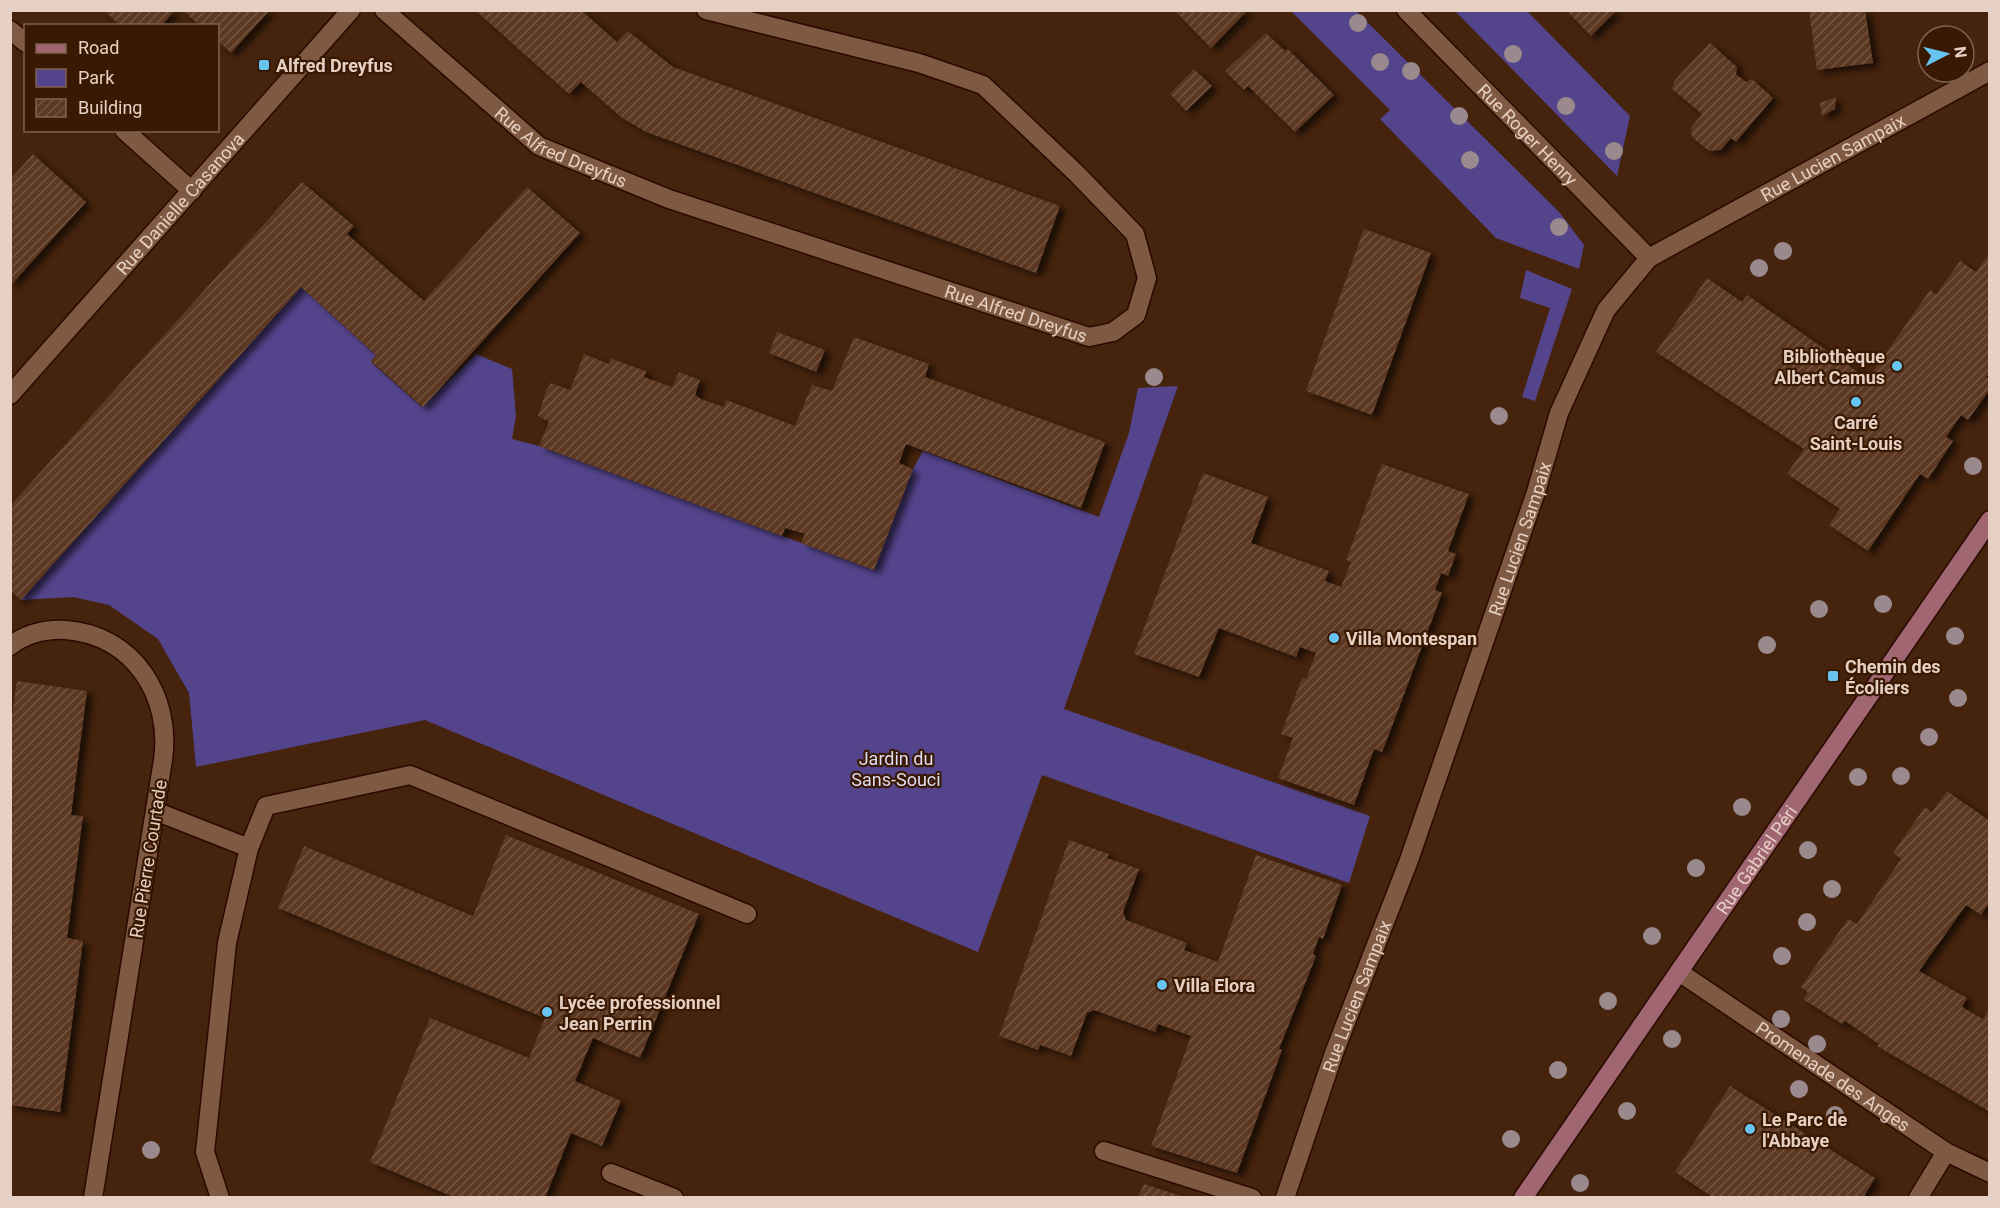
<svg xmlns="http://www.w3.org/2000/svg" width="2000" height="1208" font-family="Roboto,sans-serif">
	<defs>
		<pattern id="building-hatch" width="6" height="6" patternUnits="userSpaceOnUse" patternTransform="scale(1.5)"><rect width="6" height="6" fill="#5c3822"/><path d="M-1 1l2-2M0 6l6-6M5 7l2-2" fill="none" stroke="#735440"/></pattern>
		<filter id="shadow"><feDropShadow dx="6" dy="4" stdDeviation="3" flood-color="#0009"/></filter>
	</defs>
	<rect width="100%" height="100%" fill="#45230d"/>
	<path fill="#54448c" d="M1291,11H1356L1560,213L1584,245L1579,269L1496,238L1380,119L1390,110Z
		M1455,11H1527L1630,116L1617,176Z
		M1526,270L1572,289L1535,401L1522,397L1550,308L1520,298Z
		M301,287L376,355L371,362L422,407L476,354L512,369L516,416L512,439L539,446L874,570L913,469L923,451L1099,517L1129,433L1138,388L1178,386L1064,709L1370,816L1349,883L1042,775L978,952L425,720L196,767L189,693L158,639L109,605L73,597L21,600Z"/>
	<path fill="url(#building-hatch)" filter="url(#shadow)" d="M104,10H175L161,26H120Z
		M183,10H270L231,53L218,41V26H200Z
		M475,10H581L617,42L628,31L673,67L1060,206L1036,273L646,132L622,118L581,82L569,94Z
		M1174,10H1248L1211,48Z
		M1566,10H1617L1591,36Z
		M1809,10H1865L1873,63L1817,70Z
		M1266,33L1285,51L1288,49L1334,95L1295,132L1248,86L1244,90L1225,71Z
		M1710,43L1737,67L1736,74L1746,82L1752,79L1773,98L1736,142L1731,138L1721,150L1709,151L1692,137L1691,128L1702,114L1672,89L1675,80Z
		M1194,69L1212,86L1186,111L1170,94Z
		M1836,97L1835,109L1822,116L1820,103Z
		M33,154L86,202L10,286V180Z
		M302,182L354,226L347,234L424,301L527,187L580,233L423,407L371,361L376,355L301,287L21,600L10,590V506Z
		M1364,229L1431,253L1372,415L1306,391Z
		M1990,252V373L1986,377L1990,380V389L1968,420L1961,415L1946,437L1953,441L1928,479L1920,474L1868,551L1829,525L1840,509L1787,474L1804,449L1656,352L1707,278L1742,302L1747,295L1868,379L1930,290L1936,295L1960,261L1976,272Z
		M777,332L825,350L816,372L769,353Z
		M854,337L929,364L925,377L1105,442L1081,508L906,444L899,463L913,469L874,570L801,543L805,534L785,528L782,536L539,446L549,422L538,416L546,391L551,383L570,390L584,354L609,364L612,359L646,371L644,377L672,387L679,372L700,380L695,395L701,399L724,407L726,400L795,426L812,385L832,391Z
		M1382,464L1469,494L1448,551L1456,554L1448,576L1441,573L1435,590L1442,593L1391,729L1382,752L1374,749L1354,805L1278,778L1293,738L1281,734L1302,678L1306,679L1316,653L1300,647L1296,657L1219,628L1199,677L1134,654L1203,473L1268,497L1251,543L1329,571L1325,581L1341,587L1351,562L1346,560Z
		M17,681L87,691L71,815L83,816L67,938L83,941L60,1112L10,1105V949L13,931H10V824L13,806H10V728Z
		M1947,791L1990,821V902L1981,915L1966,905L1919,971L1967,998L1962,1007L1983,1019L1988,1010L1990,1011V1112L1877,1046L1879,1044L1845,1021L1842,1024L1803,999L1808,992L1801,987L1848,919L1857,924L1901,859L1893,853L1925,807L1932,812Z
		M506,835L699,914L640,1058L593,1038L575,1081L621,1101L602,1146L571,1133L545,1198H456L370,1162L430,1018L529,1058L545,1018L278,908L304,846L473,916Z
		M1069,840L1109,854L1107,858L1139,869L1123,912L1126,920L1187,943L1184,950L1218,962L1256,855L1342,885L1323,939L1319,937L1313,954L1316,956L1279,1049L1282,1050L1237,1173L1151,1146L1191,1036L1158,1024L1155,1032L1094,1010L1087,1013L1071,1056L1040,1045L1038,1050L999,1036Z
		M1730,1086L1875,1178L1863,1198H1714L1675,1172Z
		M1144,1184L1184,1197V1198H1137Z"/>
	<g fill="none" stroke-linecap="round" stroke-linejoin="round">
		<g stroke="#2a0a00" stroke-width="21">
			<path id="service" d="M155,811L249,848
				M1104,1151L1252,1198
				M611,1173L674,1198
				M220,1198L205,1152L227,943L249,848L266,806L410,775L747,914"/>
		</g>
		<g stroke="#2a0a00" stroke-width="21">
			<g id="minor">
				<path id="s1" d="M384,10L539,146L669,199L1089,337L1113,332L1136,315L1147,278L1135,234L1076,173L983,85L919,63L706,10"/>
				<path id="s2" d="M1406,10L1649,258"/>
				<path d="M10,30L26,43"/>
				<path d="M124,130L192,191"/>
				<path id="s3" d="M10,395L351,10"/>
				<path d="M10,646C27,633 45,629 66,630C134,635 172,697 163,760L93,1198"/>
				<path id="s4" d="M1679,972L1946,1152L1990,1173"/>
				<path id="s5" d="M1285,1198L1334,1053L1409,860L1536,492L1559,413L1606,310L1649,258L1990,71"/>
				<path d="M1918,1198L1946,1152"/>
			</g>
		</g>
		<g stroke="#2a0a00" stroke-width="21">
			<g id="primary">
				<path id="s6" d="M1523,1198L1990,520"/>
			</g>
		</g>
		<use href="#service" stroke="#805943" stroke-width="18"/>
		<use href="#minor" stroke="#805943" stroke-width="18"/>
		<use href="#primary" stroke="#a06772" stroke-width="18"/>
	</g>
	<g fill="#9a898d">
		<circle cx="1358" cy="23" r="9"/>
		<circle cx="1513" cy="54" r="9"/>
		<circle cx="1380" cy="62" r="9"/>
		<circle cx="1411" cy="71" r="9"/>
		<circle cx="1566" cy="106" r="9"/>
		<circle cx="1459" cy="116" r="9"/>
		<circle cx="1614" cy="151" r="9"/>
		<circle cx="1470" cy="160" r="9"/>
		<circle cx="1559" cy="227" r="9"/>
		<circle cx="1783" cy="251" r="9"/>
		<circle cx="1759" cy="268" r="9"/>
		<circle cx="1154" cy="377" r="9"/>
		<circle cx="1499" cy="416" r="9"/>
		<circle cx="1973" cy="466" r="9"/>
		<circle cx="1883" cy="604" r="9"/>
		<circle cx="1819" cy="609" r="9"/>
		<circle cx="1955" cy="636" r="9"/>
		<circle cx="1767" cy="645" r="9"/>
		<circle cx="1958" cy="698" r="9"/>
		<circle cx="1929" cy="737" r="9"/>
		<circle cx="1901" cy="776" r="9"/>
		<circle cx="1858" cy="777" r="9"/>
		<circle cx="1742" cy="807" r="9"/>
		<circle cx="1808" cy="850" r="9"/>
		<circle cx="1696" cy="868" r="9"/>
		<circle cx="1832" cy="889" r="9"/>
		<circle cx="1807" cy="922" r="9"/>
		<circle cx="1652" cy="936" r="9"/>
		<circle cx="1782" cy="956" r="9"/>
		<circle cx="1608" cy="1001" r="9"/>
		<circle cx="1781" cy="1019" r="9"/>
		<circle cx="1672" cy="1039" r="9"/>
		<circle cx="1817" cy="1044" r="9"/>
		<circle cx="1558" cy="1070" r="9"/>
		<circle cx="1799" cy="1089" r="9"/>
		<circle cx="1627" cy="1111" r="9"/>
		<circle cx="1835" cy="1115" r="9"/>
		<circle cx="1511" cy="1139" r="9"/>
		<circle cx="151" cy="1150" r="9"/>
		<circle cx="1580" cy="1183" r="9"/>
	</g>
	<g fill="#68c4f0" stroke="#3a1903" stroke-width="2">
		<rect x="258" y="59" width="12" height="12" rx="3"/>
		<circle cx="1897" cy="366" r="6"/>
		<circle cx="1856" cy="402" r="6"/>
		<circle cx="1334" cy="638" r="6"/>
		<rect x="1827" y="670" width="12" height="12" rx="3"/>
		<circle cx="1162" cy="985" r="6"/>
		<circle cx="547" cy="1012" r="6"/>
		<circle cx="1750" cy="1129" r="6"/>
	</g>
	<g text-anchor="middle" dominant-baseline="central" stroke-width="4.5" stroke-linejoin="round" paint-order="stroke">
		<g font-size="18" font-weight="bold" fill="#e6d0c3" stroke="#3a1903" text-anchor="start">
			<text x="276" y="65">Alfred Dreyfus</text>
			<text x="1885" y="356" text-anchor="end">Bibliothèque<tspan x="1885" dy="21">Albert Camus</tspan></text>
			<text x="1856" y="422" text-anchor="middle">Carré<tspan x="1856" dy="21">Saint-Louis</tspan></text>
			<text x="1346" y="638">Villa Montespan</text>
			<text x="1845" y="666">Chemin des<tspan x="1845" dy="21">Écoliers</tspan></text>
			<text x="1174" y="985">Villa Elora</text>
			<text x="559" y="1002">Lycée professionnel<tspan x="559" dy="21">Jean Perrin</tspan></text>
			<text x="1762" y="1119">Le Parc de<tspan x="1762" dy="21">l'Abbaye</tspan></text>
		</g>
		<g font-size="18" fill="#e6d0c3" stroke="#3a1903">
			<text stroke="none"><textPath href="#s2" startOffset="174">Rue Roger Henry</textPath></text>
			<text stroke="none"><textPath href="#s1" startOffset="226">Rue Alfred Dreyfus</textPath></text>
			<text stroke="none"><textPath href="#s5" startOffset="1222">Rue Lucien Sampaix</textPath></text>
			<text stroke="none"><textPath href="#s3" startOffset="256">Rue Danielle Casanova</textPath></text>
			<text stroke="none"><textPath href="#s1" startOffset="712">Rue Alfred Dreyfus</textPath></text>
			<text stroke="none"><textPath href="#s5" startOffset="700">Rue Lucien Sampaix</textPath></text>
			<text transform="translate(148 859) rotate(-81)">Rue Pierre Courtade</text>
			<text stroke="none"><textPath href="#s6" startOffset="411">Rue Gabriel Péri</textPath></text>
			<text stroke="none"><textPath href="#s5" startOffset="214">Rue Lucien Sampaix</textPath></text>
			<text stroke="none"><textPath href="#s4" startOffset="186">Promenade des Anges</textPath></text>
		</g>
		<g font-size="18" fill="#dfdcf5" stroke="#3a1903">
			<text x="896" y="758">Jardin du<tspan x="896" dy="21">Sans-Souci</tspan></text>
		</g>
	</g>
	<rect width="2000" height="1208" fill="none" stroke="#e6d0c3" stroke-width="24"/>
	<rect x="24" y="24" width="195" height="108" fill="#3a1903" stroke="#7f6250" stroke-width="1.5"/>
	<rect x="36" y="44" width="30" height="9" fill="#a06772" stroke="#7f6250" stroke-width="1.5"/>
	<text x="78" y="54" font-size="18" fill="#e6d0c3">Road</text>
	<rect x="36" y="69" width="30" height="18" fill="#54448c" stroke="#7f6250" stroke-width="1.5"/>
	<text x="78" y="84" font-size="18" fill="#e6d0c3">Park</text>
	<rect x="36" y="99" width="30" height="18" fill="url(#building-hatch)" stroke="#7f6250" stroke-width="1.5"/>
	<text x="78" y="114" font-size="18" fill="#e6d0c3">Building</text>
	<g transform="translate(1946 54) rotate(83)"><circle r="28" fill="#3a1903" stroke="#7f6250" stroke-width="1.5"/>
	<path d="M0-4.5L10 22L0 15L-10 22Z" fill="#68c4f0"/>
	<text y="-9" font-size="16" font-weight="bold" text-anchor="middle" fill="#e6d0c3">N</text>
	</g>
</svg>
